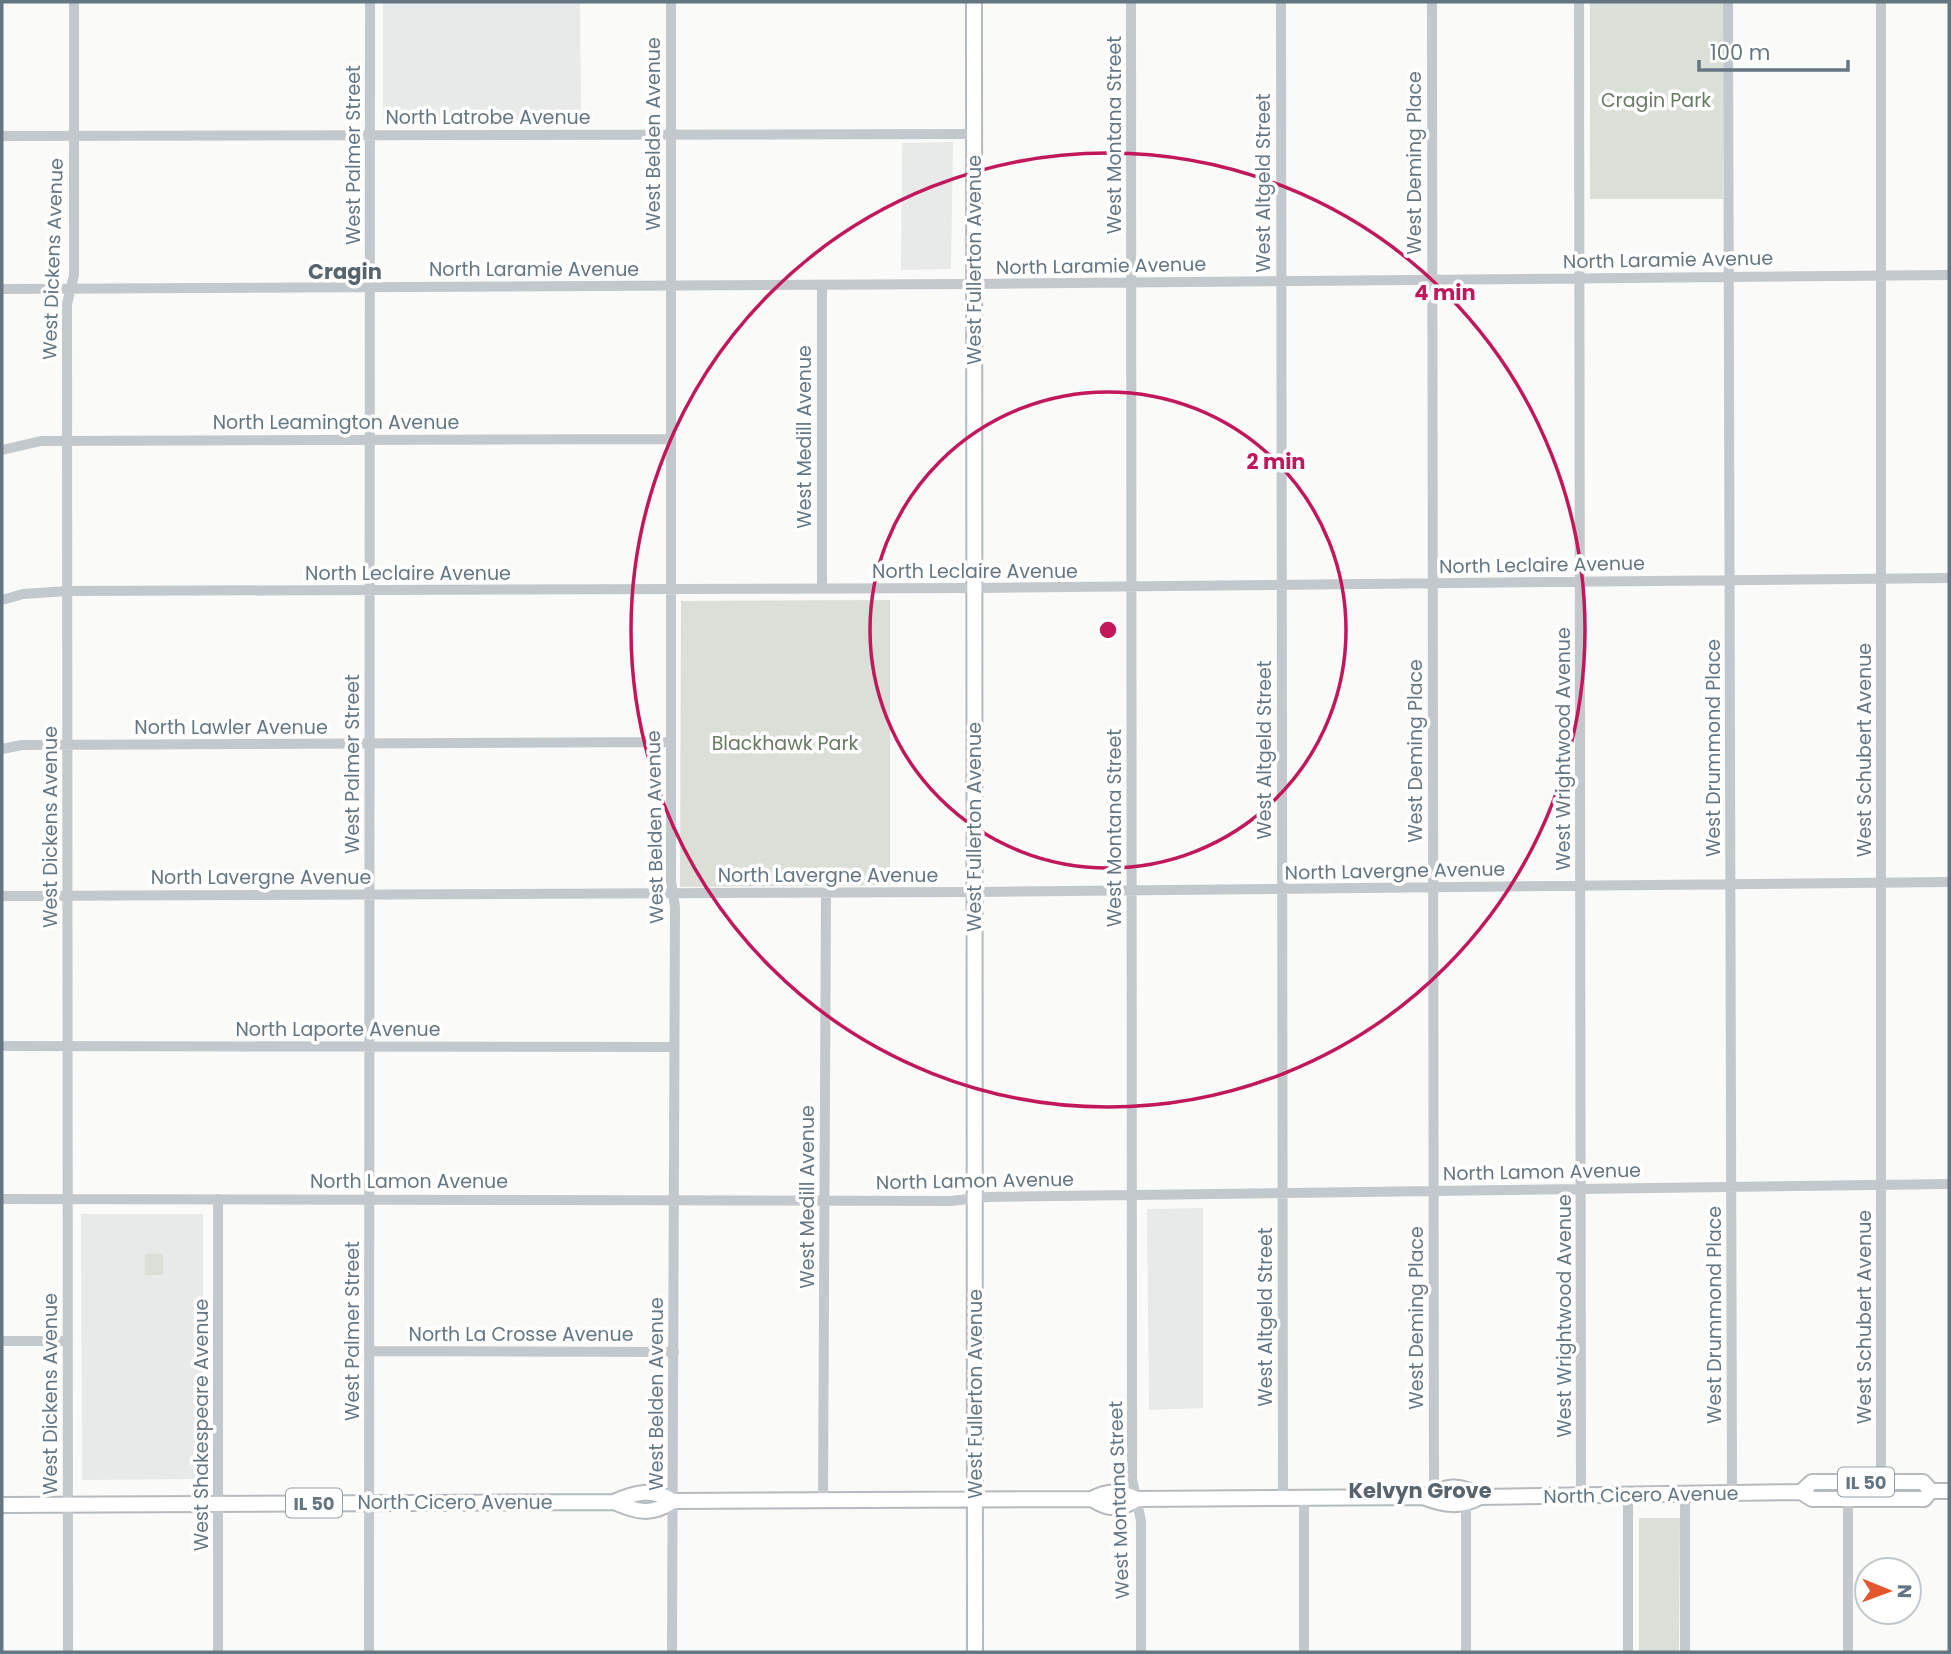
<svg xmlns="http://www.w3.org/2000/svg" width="1951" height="1654" font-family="Poppins,sans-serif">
	<rect width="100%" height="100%" fill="#fafaf8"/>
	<path fill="#e8e9e9" d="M383,2H580L581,122H383Z
		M953,142L951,269L901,270L902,143Z
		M1203,1208V1408L1149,1410L1147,1209Z
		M81,1214H203V1479L82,1480Z"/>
	<path fill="#dadfd7" d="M1590,2H1723V199H1590Z
		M890,600V885L680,887L681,601Z
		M145,1254H163V1275H145Z
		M1639,1518H1680L1679,1652H1639Z"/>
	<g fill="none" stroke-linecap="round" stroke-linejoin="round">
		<g stroke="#b5babe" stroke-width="18">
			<path id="major" d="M974,2L975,1652
				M1801,1492L1812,1482H1923L1931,1491
				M1423,1497C1447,1487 1458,1482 1480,1497
				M1092,1499C1108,1510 1121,1510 1137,1499
				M614,1502C637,1512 651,1516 673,1501L1092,1499C1109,1490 1120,1491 1137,1499L1423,1497C1444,1505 1461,1508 1480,1497L1801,1492L1812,1499H1924L1931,1491H1949
				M2,1505L614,1502C635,1492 653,1488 673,1501"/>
		</g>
		<path stroke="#c3c8cc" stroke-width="10" d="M671,2V881L675,907L672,1652
			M1131,2L1132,1479L1141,1521V1652
			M1281,2L1283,1498
			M1432,2L1434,1497
			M1579,2L1581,1496
			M1728,2L1732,1493
			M1881,2V1499
			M2,136L974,134
			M2,289L973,284L1949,275
			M2,450L41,441L671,439
			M822,589V285
			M2,600L23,594L67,591L974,588L1949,578
			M2,749L22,745L671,742
			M2,896L974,892L1949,882
			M2,1046L674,1047
			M2,1199L950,1201L988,1197L1949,1184
			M2,1341H68
			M369,1351L674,1352
			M1628,1495V1652
			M1304,1498V1652
			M823,1501L826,893
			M68,1652L67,304L74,275V2
			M218,1652V1199
			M369,1652L370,2
			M1466,1652V1505
			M1685,1652V1494
			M1848,1652V1492"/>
		<use href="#major" stroke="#fff" stroke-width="14"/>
	</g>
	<g fill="none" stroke="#c2185b" stroke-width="3.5">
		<circle cx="1108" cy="630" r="238"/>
		<circle cx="1108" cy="630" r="477"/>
	</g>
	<g text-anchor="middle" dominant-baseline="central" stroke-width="7" stroke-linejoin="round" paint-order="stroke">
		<g fill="#fff" stroke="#939fa8" stroke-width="2">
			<rect x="1838" y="1467.5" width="56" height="29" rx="5"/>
			<rect x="286" y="1488.5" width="56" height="29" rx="5"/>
		</g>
		<g font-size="18" font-weight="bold" fill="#657683">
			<text x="1866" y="1482">IL 50</text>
			<text x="314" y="1503">IL 50</text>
		</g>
		<g font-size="19" fill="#687a64" stroke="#fff">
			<text x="1656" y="100">Cragin Park</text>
			<text x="785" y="743">Blackhawk Park</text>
		</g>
		<g font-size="19" fill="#657683" stroke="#fff">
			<text x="488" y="117">North Latrobe Avenue</text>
			<text transform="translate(653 134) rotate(-90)">West Belden Avenue</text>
			<text transform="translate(1114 135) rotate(-90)">West Montana Street</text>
			<text transform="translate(353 155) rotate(-90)">West Palmer Street</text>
			<text transform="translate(1414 163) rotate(-90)">West Deming Place</text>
			<text transform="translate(1263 183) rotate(-90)">West Altgeld Street</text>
			<text transform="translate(53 259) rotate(-88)">West Dickens Avenue</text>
			<text transform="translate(974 260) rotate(-90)">West Fullerton Avenue</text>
			<text transform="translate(1668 260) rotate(-1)">North Laramie Avenue</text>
			<text transform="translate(1101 266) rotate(-1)">North Laramie Avenue</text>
			<text x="534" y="269">North Laramie Avenue</text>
			<text x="336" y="422">North Leamington Avenue</text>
			<text transform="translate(804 437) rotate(-90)">West Medill Avenue</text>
			<text transform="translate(1542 565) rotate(-1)">North Leclaire Avenue</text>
			<text x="975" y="571">North Leclaire Avenue</text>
			<text x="408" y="573">North Leclaire Avenue</text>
			<text x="231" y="727">North Lawler Avenue</text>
			<text transform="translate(1713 748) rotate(-90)">West Drummond Place</text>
			<text transform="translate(1563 749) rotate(-90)">West Wrightwood Avenue</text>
			<text transform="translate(1264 750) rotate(-90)">West Altgeld Street</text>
			<text transform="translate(1864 750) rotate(-90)">West Schubert Avenue</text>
			<text transform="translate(1415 751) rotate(-90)">West Deming Place</text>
			<text transform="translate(352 764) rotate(-90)">West Palmer Street</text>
			<text transform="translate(50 827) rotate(-90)">West Dickens Avenue</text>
			<text transform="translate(655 827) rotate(-91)">West Belden Avenue</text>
			<text transform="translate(974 827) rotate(-90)">West Fullerton Avenue</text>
			<text transform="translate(1114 828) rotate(-90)">West Montana Street</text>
			<text transform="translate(1395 871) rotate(-1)">North Lavergne Avenue</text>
			<text x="828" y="875">North Lavergne Avenue</text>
			<text x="261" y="877">North Lavergne Avenue</text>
			<text x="338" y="1029">North Laporte Avenue</text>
			<text transform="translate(1542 1172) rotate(-1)">North Lamon Avenue</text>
			<text x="409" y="1181">North Lamon Avenue</text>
			<text transform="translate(975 1181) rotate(-1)">North Lamon Avenue</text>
			<text transform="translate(807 1197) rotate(-90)">West Medill Avenue</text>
			<text transform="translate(1714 1315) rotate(-90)">West Drummond Place</text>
			<text transform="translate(1564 1316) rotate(-90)">West Wrightwood Avenue</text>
			<text transform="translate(1265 1317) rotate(-90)">West Altgeld Street</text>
			<text transform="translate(1864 1317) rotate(-90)">West Schubert Avenue</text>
			<text transform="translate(1416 1318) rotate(-90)">West Deming Place</text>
			<text transform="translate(352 1331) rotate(-90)">West Palmer Street</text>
			<text x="521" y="1334">North La Crosse Avenue</text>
			<text transform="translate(50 1394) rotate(-90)">West Dickens Avenue</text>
			<text transform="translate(656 1394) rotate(-90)">West Belden Avenue</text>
			<text transform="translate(975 1394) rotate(-90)">West Fullerton Avenue</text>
			<text transform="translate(201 1425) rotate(-90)">West Shakespeare Avenue</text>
			<text transform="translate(1641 1495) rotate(-1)">North Cicero Avenue</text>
			<text transform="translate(1119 1500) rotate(-92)">West Montana Street</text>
			<text x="455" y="1502">North Cicero Avenue</text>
		</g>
		<g font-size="21" font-weight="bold" fill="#57646e" stroke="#fff">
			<text x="345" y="271">Cragin</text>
			<text x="1420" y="1490">Kelvyn Grove</text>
		</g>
	</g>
	<circle cx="1108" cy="630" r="10" fill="#c2185b" stroke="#fff" stroke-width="3.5"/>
	<g font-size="21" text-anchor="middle" font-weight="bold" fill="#c2185b" stroke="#fff" stroke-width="7" stroke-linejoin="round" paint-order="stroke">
		<text x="1445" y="300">4 min</text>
		<text x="1276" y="469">2 min</text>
	</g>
	<rect width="1951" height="1654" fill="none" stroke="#657683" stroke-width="7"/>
	<g transform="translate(1888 1591) rotate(91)"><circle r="33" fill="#ffffff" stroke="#c1c8cd" stroke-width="2"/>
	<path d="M0-5L12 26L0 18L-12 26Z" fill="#e4572e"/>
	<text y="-10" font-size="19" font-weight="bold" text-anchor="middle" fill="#657683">N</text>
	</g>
	<path d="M1699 60v10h149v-10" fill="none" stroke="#657683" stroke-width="3.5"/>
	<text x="1710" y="60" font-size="21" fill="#657683" stroke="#ffffff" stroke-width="5" paint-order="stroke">100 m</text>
</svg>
